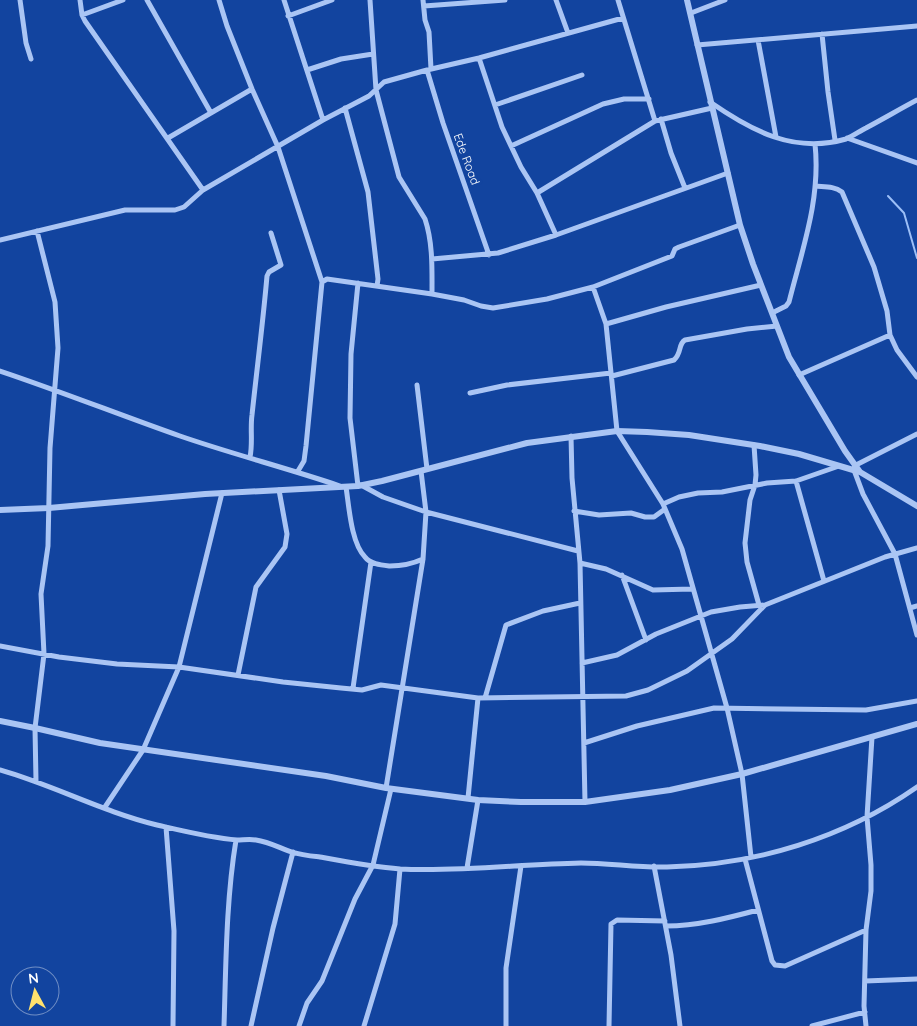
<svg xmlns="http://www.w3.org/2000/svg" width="917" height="1026" font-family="Quicksand,sans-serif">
	<rect width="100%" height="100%" fill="#12449f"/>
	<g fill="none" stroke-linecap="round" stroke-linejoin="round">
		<path stroke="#9cbff7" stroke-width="2" d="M888,196L904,213L917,258"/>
		<path stroke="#aac5f4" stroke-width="5" d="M20,0L26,43L31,59
			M80,0L82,15L85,21L203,190
			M147,0L211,113
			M219,0L227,26L252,89L278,147L322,282L306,446L304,461L298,471
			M284,0L323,120
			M370,0L376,90L399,177L425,219C433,243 432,269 432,294
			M423,0L425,20L429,32L431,69
			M556,0L568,33
			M618,0L655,121
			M424,6L505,0
			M691,13L725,0
			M82,15L123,0
			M288,16L332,0
			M822,34L828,92L835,140
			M758,40L776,137
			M697,45L917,26
			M479,58L502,127L521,167L537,193L556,235
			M307,70L341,59L373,54
			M427,70L443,123L489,255
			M710,102C752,131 794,154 846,139C853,136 860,131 866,128C883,119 900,109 917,100
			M495,105L582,75
			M345,108L368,192L378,279L377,286
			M661,119L671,153L685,188
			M168,138L252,89
			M847,138L917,163
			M511,146L603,104L624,99H649
			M815,186C825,187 834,186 842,192L874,267L887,311L890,335L897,350L917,377
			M537,193L655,121L712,108
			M0,240L125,210H175L184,207L203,190L323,120L369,96L384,82L427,70L479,58L623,18
			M432,259L498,253L556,235L728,173
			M322,282L327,279L432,294L464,300L481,306L493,308L547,299L593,287L672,256L675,249L679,247L740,225
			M593,287L606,324L617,431L663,504L682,549L727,708L742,774L751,857
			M772,313L786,306L789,302C802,250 821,199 815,144
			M606,324L666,307L761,285
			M0,371C60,391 120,415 180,436C232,454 287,468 340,486
			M799,375L890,335
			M612,376L674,360C682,353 678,344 685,340L747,329L777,326
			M417,385L427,469
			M470,393L507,385L611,373
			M571,436L572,478L580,563L585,802
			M754,445L756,475L755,485L750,500L745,543L747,562L759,605
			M250,457C253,443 250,429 252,415C257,368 263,322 267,276L269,272L281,265L271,233
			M856,465L917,434
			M854,470L863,494L895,554L917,635
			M796,481L824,581
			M361,485L383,497L426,512L578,551
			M358,486L350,418L351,354L358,283
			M346,487C349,506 351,543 365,557C370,564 381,565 390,566C402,566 412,564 423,559
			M663,504L679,497L698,493L722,492L767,483L796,481L839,466
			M574,511L599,515L631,513L645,517H654L665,509
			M580,563L606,569L653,590L692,589
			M622,575L646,640
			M910,608L917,606
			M0,646L59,657L117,664L179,667L283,682L341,688L362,690L381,685L478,698L626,696L648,690L687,671L732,639L765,605L885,557L917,548
			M582,663L617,655L656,634L711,612L740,607L765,605
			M238,675L256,587L285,547L287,534L279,490
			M353,688L371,562
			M485,698L506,625L543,611L580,603
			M584,743L637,726L714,708L866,710L917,701
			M0,770C53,785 103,812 157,825C183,831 211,838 237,840C243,840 250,839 256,840C269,842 280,848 292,852C301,855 311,856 320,857C347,862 373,867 400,869C460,872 521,864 581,863C610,863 638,868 667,867C756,865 844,838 917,787
			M36,781L35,728L44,654L41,594L48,546L50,448L58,348L55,302L37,231
			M386,788L423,559L426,512L421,471
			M468,798L478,698
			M105,807L143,750L179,667L222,493
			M166,827L174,931L173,1026
			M745,859L772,961L775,965L785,966L866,930
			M654,866L671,955L680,1026
			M467,868L478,800
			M666,926C697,926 728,918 758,910
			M865,981L917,979
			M224,1026C226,964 226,901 236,840
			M251,1026L273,928L293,852
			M299,1026L307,1003L322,981L355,899L373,865L391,789
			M364,1026L395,924L400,869
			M506,1026V968L521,866
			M609,1026L611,924L617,920L665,921
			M812,1026L865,1012
			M866,1026L864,1006L866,930L871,891V865L867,817L872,737"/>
		<path stroke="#aac5f4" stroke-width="6" d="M687,0L740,225L753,264L789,357L845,451L860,472
			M0,510L49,508L205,494L358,486L382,481L527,443L617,431L647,432L689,435L760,446L799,454L860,472L917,506
			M0,721L35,728L100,743L326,776L386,788L478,800L521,802H585L670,790L742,774L917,724"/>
	</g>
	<g text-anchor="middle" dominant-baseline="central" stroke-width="5" stroke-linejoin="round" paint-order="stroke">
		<g font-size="12" fill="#fff" stroke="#12449f">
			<text transform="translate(467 159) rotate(70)">Ede Road</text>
		</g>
	</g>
	<g transform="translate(35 991) rotate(353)"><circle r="24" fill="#12449f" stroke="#718fc5"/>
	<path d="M0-4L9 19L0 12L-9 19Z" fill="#ffe16d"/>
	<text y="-8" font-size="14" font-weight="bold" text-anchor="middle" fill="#ffffff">N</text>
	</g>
</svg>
